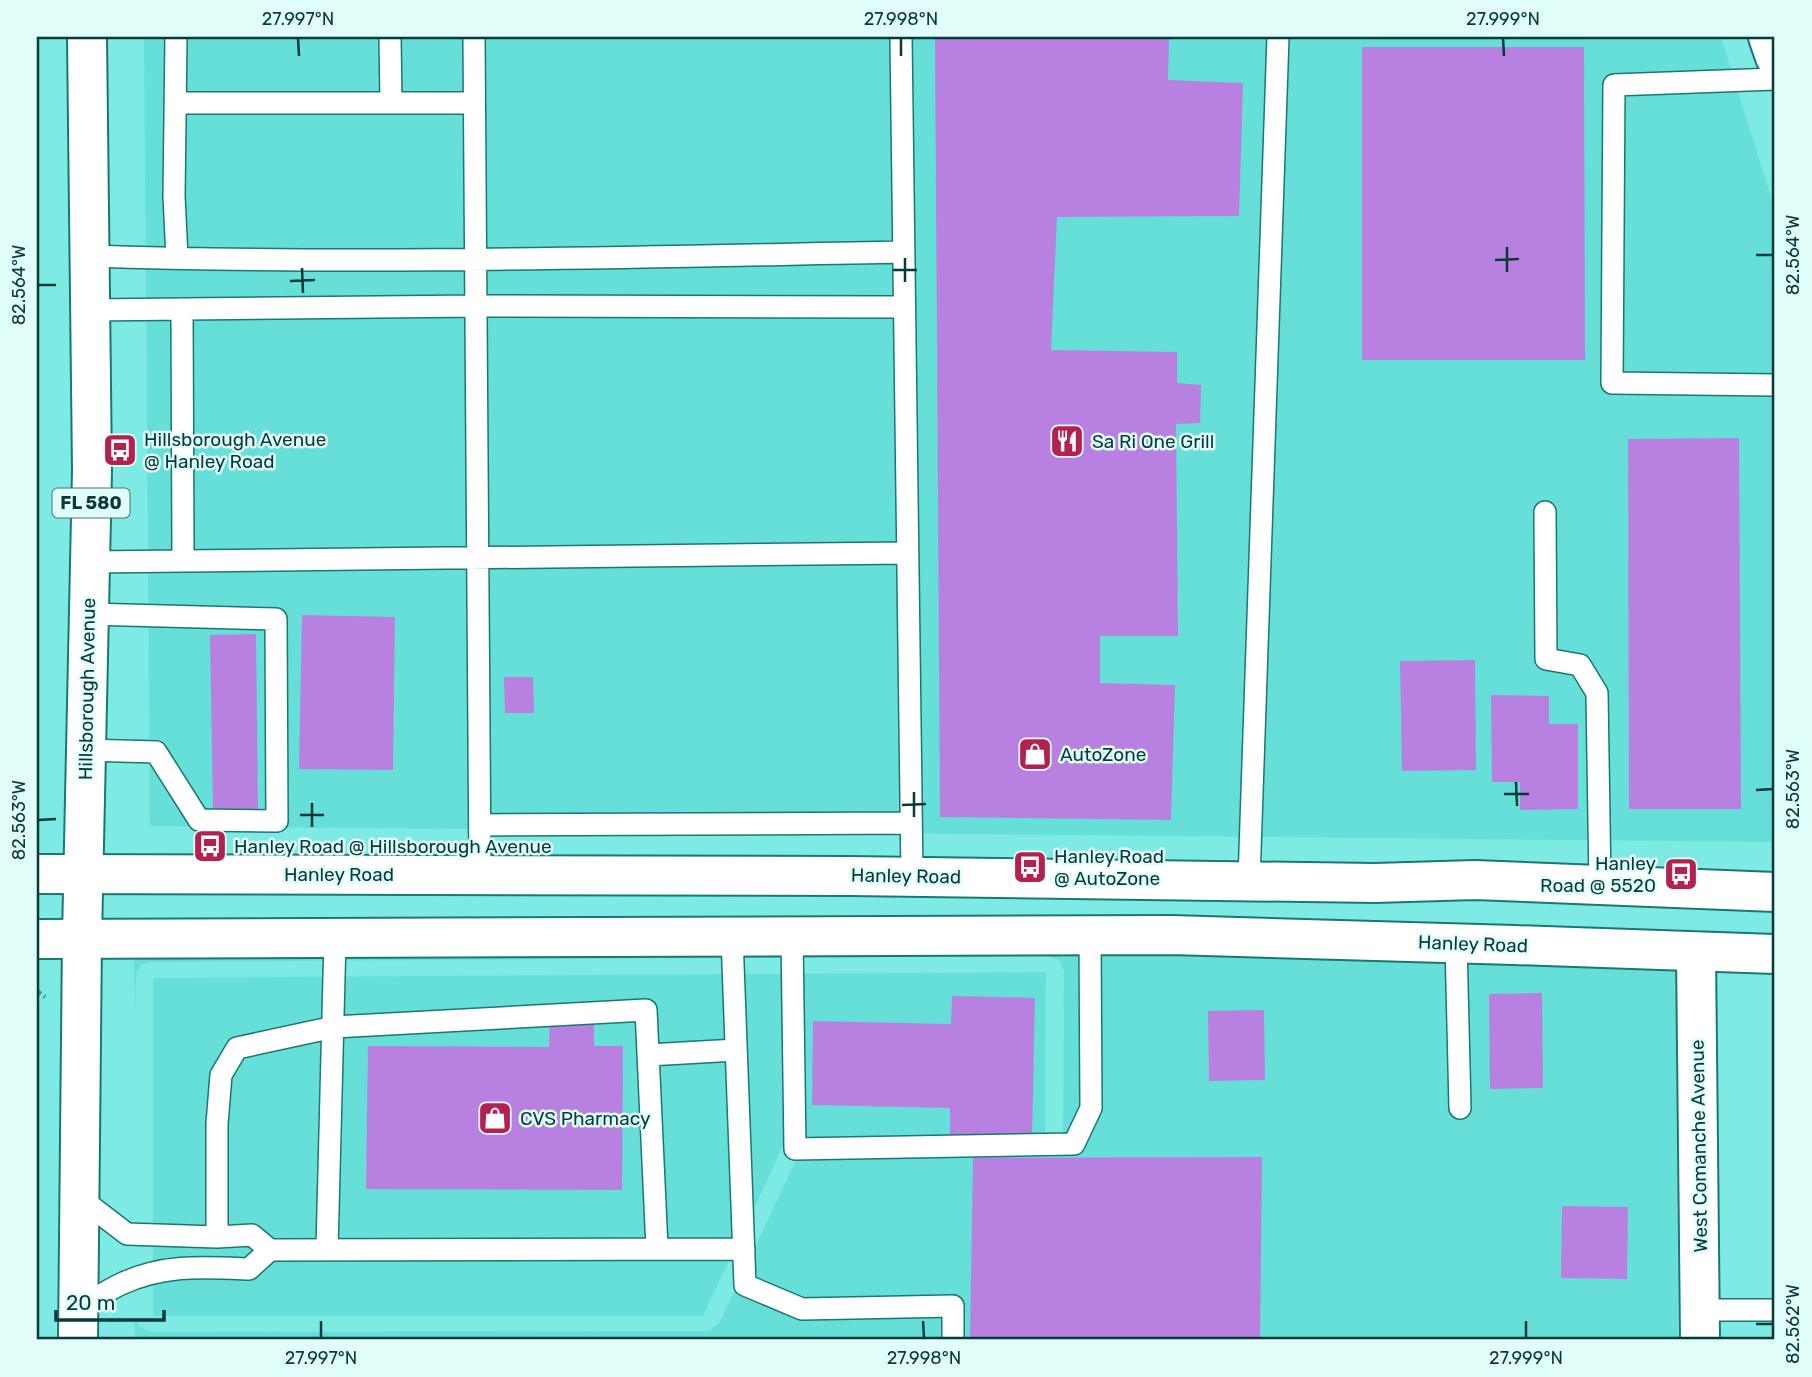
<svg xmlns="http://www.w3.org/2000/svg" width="1812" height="1377" font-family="Rubik,sans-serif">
	<rect width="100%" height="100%" fill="#7debe4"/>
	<path fill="#65dfd7" d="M144,37H1721L1775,210V842L150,826Z
		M1170,954L1676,970L1678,1340H135V1320L142,1329L153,1332L708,1331L712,1329L720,1322L797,1158L1046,1157H1051L1060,1151L1063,1141L1064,972L1061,962L1057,959L1046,956L153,962L142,964L136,973L135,1008L134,957Z
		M1046,972L1045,1141L785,1142L703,1316H153V978Z"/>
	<path fill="#b881e1" d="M935,37H1169L1168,80L1243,83L1239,216L1057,217L1051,350L1177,352V383L1201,385L1200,423L1176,424L1178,636H1100V683L1175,685L1171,820L940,817Z
		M1362,47H1584L1585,360H1362Z
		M1739,438L1741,809H1629L1628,439Z
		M302,615L395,617L393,770L299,769Z
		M256,634L258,811H213L210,635Z
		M1475,660L1476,770L1402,771L1400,661Z
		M504,677H533L534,713H505Z
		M1491,695L1549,696V724H1578V809L1520,810V782H1492Z
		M1542,993L1543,1088L1490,1089L1489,994Z
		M952,996L1035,998L1032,1137L950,1135V1108L812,1105L813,1021L951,1024Z
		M1264,1010L1265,1080L1209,1081L1208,1011Z
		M550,1018L594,1019V1046H623L622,1190L366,1189L368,1046L549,1047Z
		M1262,1157L1260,1340H970L973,1158Z
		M1562,1206L1628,1207L1627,1279L1561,1278Z"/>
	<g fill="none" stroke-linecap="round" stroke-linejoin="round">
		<g stroke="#1b7772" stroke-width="24">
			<path id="lane" d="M176,37L174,196L177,258
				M390,37L391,103
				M474,37L480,875
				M901,37L912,876
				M1775,79L1614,85L1612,383L1775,385
				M176,103H474
				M90,256C361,265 632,257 903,252
				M182,309L183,561
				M90,310L476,306L904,307
				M1545,512L1546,659L1580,665L1597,693L1600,885
				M90,562L907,553
				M86,750L156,752L199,820L277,821L276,619L89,614
				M480,825L911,823
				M1249,880L1278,37
				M792,936L795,1149L1074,1144L1091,1108L1090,935
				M732,937L745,1285L802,1309L953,1306V1340
				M1456,943L1460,1108
				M648,1055L736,1050
				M80,1198L127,1234L217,1237L252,1235L270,1250L744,1249
				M217,1237V1124L221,1075L237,1048L334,1027L646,1010L657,1248
				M327,1249L335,938
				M78,1309C92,1301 106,1291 121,1284C164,1264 203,1267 249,1269L270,1250
				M1701,1310H1775"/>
		</g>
		<g stroke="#1b7772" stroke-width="42">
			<path id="street" d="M1768,37L1775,57
				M1696,952L1700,1340"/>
		</g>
		<g stroke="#1b7772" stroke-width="42">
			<path id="secondary" d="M37,874L849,876L1375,883L1475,880L1775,892
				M37,939L1171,935L1514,945L1775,954"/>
		</g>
		<g stroke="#1b7772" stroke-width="42">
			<path id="primary" d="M78,1340L82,938L92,470L87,37"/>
		</g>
		<path stroke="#42928d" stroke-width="4.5" stroke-dasharray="5 3.5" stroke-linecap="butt" d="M37,991L45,997"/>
		<use href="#lane" stroke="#fff" stroke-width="21"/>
		<use href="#street" stroke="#fff" stroke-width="38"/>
		<use href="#secondary" stroke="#fff" stroke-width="38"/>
		<use href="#primary" stroke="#fff" stroke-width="38"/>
	</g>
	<path fill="none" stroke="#073a38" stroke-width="2.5" d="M298,38L299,56M901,38V56M1503,38L1504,56M1507,247V272M1756,255H1773M905,258V282M1495,260L1519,259M302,268L303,293M893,270H917M290,281L315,280M38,285H56M1516,782L1517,806M1756,790L1773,789M914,792V817M1504,794H1529M312,803V827M902,805L926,804M300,815H324M38,820L56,819M321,1321V1338M923,1321L924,1338M1526,1321V1338M1756,1324H1773"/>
	<defs>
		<g id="restaurant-square" transform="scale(1.75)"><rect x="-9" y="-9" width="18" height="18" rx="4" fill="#b3224e" stroke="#e0fdfa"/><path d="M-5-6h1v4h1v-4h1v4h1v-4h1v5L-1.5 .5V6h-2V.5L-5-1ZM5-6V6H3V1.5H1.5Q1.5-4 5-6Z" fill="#fff"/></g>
		<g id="bus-square" transform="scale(1.75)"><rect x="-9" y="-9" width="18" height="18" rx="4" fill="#b3224e" stroke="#e0fdfa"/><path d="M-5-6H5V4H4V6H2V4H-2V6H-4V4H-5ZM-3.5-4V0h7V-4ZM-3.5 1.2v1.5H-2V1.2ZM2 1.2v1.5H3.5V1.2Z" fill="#fff"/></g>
		<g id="shop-square" transform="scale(1.75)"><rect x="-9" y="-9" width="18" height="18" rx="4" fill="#b3224e" stroke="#e0fdfa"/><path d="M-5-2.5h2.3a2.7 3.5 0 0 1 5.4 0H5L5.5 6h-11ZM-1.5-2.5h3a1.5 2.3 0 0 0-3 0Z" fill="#fff"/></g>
	</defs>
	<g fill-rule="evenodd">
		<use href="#restaurant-square" x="1067" y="441"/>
		<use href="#bus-square" x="120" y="450"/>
		<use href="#shop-square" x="1035" y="754"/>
		<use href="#bus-square" x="210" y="846"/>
		<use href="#bus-square" x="1030" y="867"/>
		<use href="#bus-square" x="1681" y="874"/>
		<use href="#shop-square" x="495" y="1118"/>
	</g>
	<g text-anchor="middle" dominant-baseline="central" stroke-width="5" stroke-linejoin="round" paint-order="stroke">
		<rect fill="#e0fdfa" stroke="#487472" stroke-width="2" x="52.5" y="488.5" width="77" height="29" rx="5"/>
		<g font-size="18" font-weight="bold" fill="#073a38">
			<text x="91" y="503">FL 580</text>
		</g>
		<g font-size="19" fill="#073a38" stroke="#e0fdfa" text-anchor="start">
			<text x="144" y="439">Hillsborough Avenue<tspan x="144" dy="22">@ Hanley Road</tspan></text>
			<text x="1092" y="441">Sa Ri One Grill</text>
			<text x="1060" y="754">AutoZone</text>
			<text x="234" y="846">Hanley Road @ Hillsborough Avenue</text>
			<text x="1054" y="856">Hanley Road<tspan x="1054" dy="22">@ AutoZone</tspan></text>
			<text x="1656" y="863" text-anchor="end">Hanley<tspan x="1656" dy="22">Road @ 5520</tspan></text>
			<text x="520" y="1118">CVS Pharmacy</text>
		</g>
		<g font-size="19" fill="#073a38" stroke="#e0fdfa">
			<text transform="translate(87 689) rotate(-89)">Hillsborough Avenue</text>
			<text x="339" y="874">Hanley Road</text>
			<text transform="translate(906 876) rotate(1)">Hanley Road</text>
			<text transform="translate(1473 944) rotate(2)">Hanley Road</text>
			<text transform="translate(1699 1146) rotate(-91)">West Comanche Avenue</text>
		</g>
	</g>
	<rect width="1812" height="1377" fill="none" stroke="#e0fdfa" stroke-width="77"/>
	<path d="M56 1310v10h108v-10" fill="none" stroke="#073a38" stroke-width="3.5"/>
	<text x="66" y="1310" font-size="21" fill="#073a38" stroke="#e0fdfa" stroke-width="5" paint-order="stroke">20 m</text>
	<rect x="38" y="38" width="1735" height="1300" fill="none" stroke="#073a38" stroke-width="2.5"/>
	<g font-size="18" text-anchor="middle" fill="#073a38">
		<text x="298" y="25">27.997°N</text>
		<text x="901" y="25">27.998°N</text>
		<text x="1503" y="25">27.999°N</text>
		<text transform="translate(1793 255) rotate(-90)" y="6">82.564°W</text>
		<text transform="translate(19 285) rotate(-90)" y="6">82.564°W</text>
		<text transform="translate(1793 789) rotate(-90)" y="6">82.563°W</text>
		<text transform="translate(19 820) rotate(-90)" y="6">82.563°W</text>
		<text transform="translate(1793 1324) rotate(-90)" y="6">82.562°W</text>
		<text x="321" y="1364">27.997°N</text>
		<text x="924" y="1364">27.998°N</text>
		<text x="1526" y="1364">27.999°N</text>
	</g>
</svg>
